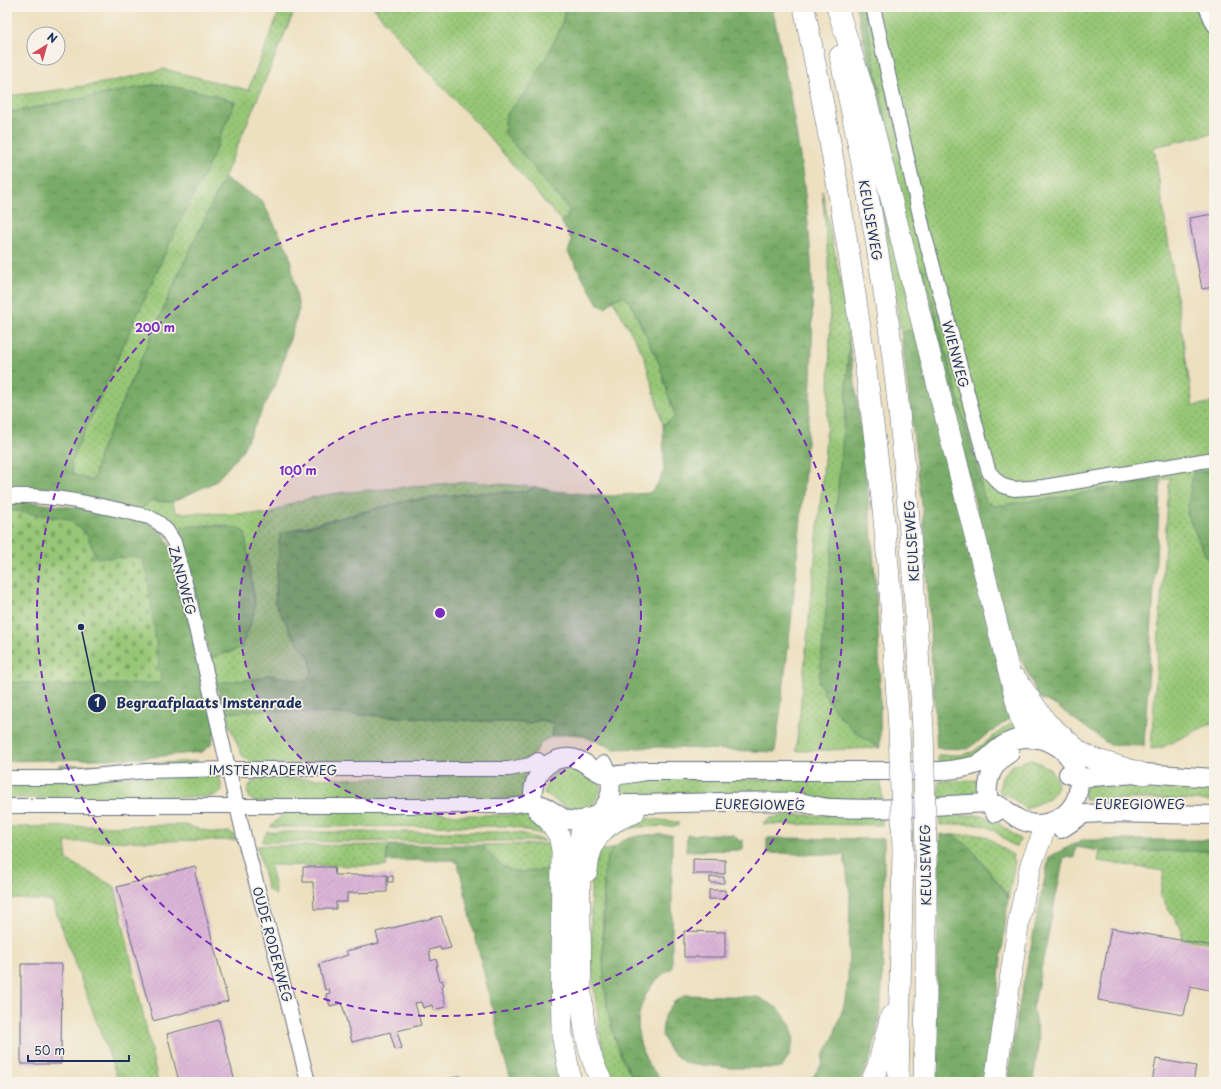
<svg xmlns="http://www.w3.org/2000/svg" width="1221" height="1089" font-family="'Playpen Sans',sans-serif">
	<defs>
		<pattern id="grass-dots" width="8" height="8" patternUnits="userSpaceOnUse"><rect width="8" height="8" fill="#97c776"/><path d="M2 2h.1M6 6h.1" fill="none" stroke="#7aa264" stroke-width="1.8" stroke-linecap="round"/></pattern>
		<pattern id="forest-crowns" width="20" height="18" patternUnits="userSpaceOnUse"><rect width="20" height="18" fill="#79ac67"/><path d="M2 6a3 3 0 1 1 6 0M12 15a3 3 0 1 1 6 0" fill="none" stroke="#628c58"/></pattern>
		<pattern id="cemetery-stones" width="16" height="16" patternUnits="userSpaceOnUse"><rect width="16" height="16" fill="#97c776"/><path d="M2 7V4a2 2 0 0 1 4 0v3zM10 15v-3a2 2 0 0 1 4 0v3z" fill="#7aa264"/></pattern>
		<pattern id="building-hatch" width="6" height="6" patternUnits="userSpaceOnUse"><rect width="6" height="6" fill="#dcb5d7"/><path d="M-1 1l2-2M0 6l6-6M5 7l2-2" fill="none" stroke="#bc9cbb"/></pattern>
	</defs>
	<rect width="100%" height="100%" fill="#f7f3e8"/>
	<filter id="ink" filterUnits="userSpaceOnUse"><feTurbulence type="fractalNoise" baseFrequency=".025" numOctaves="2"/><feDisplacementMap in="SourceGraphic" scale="8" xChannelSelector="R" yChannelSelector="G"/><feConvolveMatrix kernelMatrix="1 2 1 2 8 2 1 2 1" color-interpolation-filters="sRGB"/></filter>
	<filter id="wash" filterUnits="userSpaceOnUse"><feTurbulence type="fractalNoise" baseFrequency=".012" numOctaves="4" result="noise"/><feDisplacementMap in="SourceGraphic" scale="16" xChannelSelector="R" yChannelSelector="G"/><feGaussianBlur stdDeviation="0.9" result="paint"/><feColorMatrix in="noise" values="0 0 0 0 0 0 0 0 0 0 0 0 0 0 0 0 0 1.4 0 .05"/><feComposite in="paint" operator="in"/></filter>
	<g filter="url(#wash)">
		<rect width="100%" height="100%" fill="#ede0bf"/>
		<path fill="url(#grass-dots)" stroke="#597b6a" d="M281,7H296L224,178L175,282L99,455L95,475L91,481L72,474L71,465L76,450L179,223L207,169L235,102L210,94L157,84L7,113V96L51,91L109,82L164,69L248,90Z
			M373,7H567L559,32L531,85L506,115L504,132L569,210L567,218L561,221L483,130L416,59Z
			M863,7H1197L1214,47V133L1154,147L1193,406L1214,402V470L1193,473L1187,514L1214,574V722L1161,748L1151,749L1169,484L1171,478L1049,499L995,506L989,504L985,500L928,285L923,270L913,263L885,136L886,123Z
			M870,132L917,329L901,333Z
			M822,190L842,289L849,340L846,405L823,692C839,718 853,733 880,748L796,751L822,487L829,396L830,324L828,260Z
			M624,296L631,304L659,363L675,417L663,425L644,356L613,300Z
			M472,482L536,487L525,492L471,493L406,501L294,529L293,636L310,659L312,672L306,681L268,675L257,679L216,683L210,658L234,651L250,626L255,606L245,533C229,521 201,526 182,527L180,535C165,517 162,516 139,511L150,501L172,502L177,513L271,514C303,493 349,492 387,489C415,486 444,483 472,482Z
			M261,710L530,723L540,720L554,723L551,737L541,742C534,757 530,758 514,763L253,764L242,755L224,713Z
			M1015,720L1022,730L970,761L938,762V755H961L973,752Z
			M1029,760C1046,762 1070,782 1049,798C1043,802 1033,805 1026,809L1009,796L1000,793C998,774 1011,763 1029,760Z
			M198,761L191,765L67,774L58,771L59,765H129Z
			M564,769C583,768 586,781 601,784C600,800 587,815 569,809C560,805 554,798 544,794C546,781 552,773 564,769Z
			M530,770L526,798L418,801L255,802L250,799L247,791L251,783L259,779L419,778Z
			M217,775L220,779L222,790L216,795L210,797L7,798V782L137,776Z
			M660,779L881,780L882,800L618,799L620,780Z
			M982,780L984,797L939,799V781Z
			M1153,782L1214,787V801L1167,799H1085L1084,785Z
			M421,810L457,815H526L533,818L548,836L510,826L270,827L283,814V811Z
			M789,815L882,816V825L764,824V822L771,818Z
			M975,815L991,818L1020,839L1017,848C1007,843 1001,835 992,829C978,821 956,825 940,825L939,816Z
			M642,818L678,822V826L636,827L622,832L606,842L604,836Z
			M184,825L215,833L229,832L233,834L236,840L65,842L67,860L115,887L158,1082H119L52,901L13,899V875H7V827Z
			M267,832H509L524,834L546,841L262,842Z
			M978,834C992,837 1001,849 1013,855L1012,861H1015L1008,899L1006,893C990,874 971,841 947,835Z
			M550,844L552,846L557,868C515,872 511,880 482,845Z
			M391,845L387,851L386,866L270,865L276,895L268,890L257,846Z
			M617,846C601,863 604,890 603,912C602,963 602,1017 625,1064C629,1070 631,1077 636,1082H613L606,1066L601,1043L591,963V876L600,850H609Z
			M1100,851H1214V943L1181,939L1182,930L1160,895L1164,871L1098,861Z"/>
		<path fill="url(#forest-crowns)" stroke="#4a6e62" d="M567,7H772C789,86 804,165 810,245C816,328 810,411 803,493C796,580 787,666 775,752L658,747L614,749L581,735L568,734L551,737L554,723L540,720L530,723L500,722L261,710L224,713L216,683L257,679L268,675L306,681L312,672L310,659L293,636L275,603L280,534L406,501L471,493L525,492L536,487L554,491L607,496L649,493L657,485L664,470L663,425L675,417L659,363L631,304L624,296L613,300L606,308L598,304L568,252L572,241L561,221L567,218L569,210L504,132L506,115L531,85L559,32Z
			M856,7H863L886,123L885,136Z
			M157,84L210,94L235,102L207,169L179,223L76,450L71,465L73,474L91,481L95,475L99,455L175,282L224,178L262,201L289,252L299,309L277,381L241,453L215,482L172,502L150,501L139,511L7,493V113Z
			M913,263L923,270L928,285L985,500L989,504L995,506L1049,499L1161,479L1144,746L1110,745L1055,705L1039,698L1009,633Z
			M917,329L1015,715L967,749L937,748L923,514L901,333Z
			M849,340C868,475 882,612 880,748C853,732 830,712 819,681L846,405Z
			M1214,470V574L1187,514L1193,473Z
			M7,500L137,514L164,534L172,553L216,730L211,745L202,752L142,758L7,761V682C30,682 52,686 75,686L96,558L86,532L68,519L15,511L7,512Z
			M205,525L238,528L245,533L255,606L250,626L241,648L210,658L180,535L182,527Z
			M721,834L734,835L740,841L743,840V850L686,851L687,835Z
			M940,834L955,837L969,846L1006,893L1008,899L987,1082H934Z
			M672,835V968C637,988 628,1032 650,1066C654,1072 660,1077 665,1082H636C631,1077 629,1070 625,1064C601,1015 602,959 604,906C604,890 601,864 612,850C627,832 651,835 672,835Z
			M767,838L884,839C884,875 884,912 883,949C882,994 882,1042 859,1082H809L822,1064L823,1056L833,1038L844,1005L848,981L850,894L844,855L767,853Z
			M1082,840H1214V851H1100L1076,847L1074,858L1064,857L1033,1009L1039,1039L1033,1082H1007L1016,1021L1049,857Z
			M391,845H482C511,880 515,872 557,868L565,1082H512L504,1058L458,863L453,860L386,861L387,851Z
			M686,995L758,997L779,1009L790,1024L794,1037L790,1053L782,1068H732L685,1063L670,1051L662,1035L664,1016L674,1002Z"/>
		<path fill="url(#cemetery-stones)" stroke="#597b6a" d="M15,511L68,519L86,532L96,558L140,557L147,572L161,683L51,686L32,683L7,682V512Z"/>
		<g id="blocks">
			<path fill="url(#building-hatch)" d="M1214,214V287L1202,289L1189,218Z
				M1210,294H1214V309H1213Z
				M693,859L725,860V874H693Z
				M195,866L197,872L195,873L228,1001L153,1021L117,887Z
				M303,867H334L335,875H387V892L347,893V902H336V909H314L313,882H303Z
				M388,876H393V882H388Z
				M710,877H724V883H710Z
				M709,890H725V899H709Z
				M441,916L451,948L441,950L440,947L429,950L431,961L436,959L438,966H436L440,981L442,980L444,985L441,986L446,1007L433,1010L432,1005L423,1008L421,1002L415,1003L421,1025L397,1031L402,1048L395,1050L390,1032L352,1042L342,1003L330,1006L326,994L330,993L329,989L325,990L319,964L348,955L346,951L379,943L376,932Z
				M1111,928L1214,946V991L1190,986L1184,1015L1098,1000Z
				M684,931L725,932V957H684Z
				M21,964H62L61,1064H21Z
				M219,1020L235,1082H179L167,1034Z
				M1156,1059L1196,1066L1193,1082H1152Z
				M460,1076L462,1082H440V1081Z"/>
		</g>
	</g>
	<g filter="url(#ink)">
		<use href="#blocks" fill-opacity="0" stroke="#646d80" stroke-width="1"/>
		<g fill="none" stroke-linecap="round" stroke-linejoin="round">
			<g stroke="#646d80" stroke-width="16">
				<path id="minor" d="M873,7L924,233L985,459L989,472L997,481L1003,486L1014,489L1043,487L1214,459
					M1206,7L1214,25
					M7,496C56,494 102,506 149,517L159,523L167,531L174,542L189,598L246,845L275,952L308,1082
					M7,778H70L146,771L229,769H509L530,765L538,760
					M7,806H507L534,803"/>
			</g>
			<g stroke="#646d80" stroke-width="20">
				<path id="major" d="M1131,772L1214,778
					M1068,774L1078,778L1137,774
					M542,805C552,809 559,818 569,820C602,825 622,792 604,765
					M995,813C981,793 988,765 1010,753
					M552,825C546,820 539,815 536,808C526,786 542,760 565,758C581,756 588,768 601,773C614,778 633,773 646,771H941C953,769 968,769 980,763C989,759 994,750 1003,745C1026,731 1058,739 1072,762C1080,774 1081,790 1074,803C1062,823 1037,830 1017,818C1006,811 1001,803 988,803C937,805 885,811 833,808C821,808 809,803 797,802C739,800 681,804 622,804L612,805L602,812
					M1061,829L1084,814L1104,813L1214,815"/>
			</g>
			<g stroke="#646d80" stroke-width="22">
				<path id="highway" d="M804,7C834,153 858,300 876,448C888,541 893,635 899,729
					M837,7L867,102L1020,716L1026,729L1033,738
					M840,56C861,153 880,252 892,351C908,477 915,603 923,729
					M1016,679L1046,722L1080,752L1091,758L1144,774
					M588,819L581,833L579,847L581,992C583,1023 587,1054 602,1082
					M552,825L559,835L562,850L561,966L562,1034L571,1082
					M587,871C589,840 604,822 634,813
					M871,1082L877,1069L891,1016
					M898,1082L903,851
					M924,1082L926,996V851
					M995,1082L1019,920L1031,864L1043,834"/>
			</g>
			<use href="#minor" stroke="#fff" stroke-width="14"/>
			<use href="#major" stroke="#fff" stroke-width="18"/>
			<use href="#highway" stroke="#fff" stroke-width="21"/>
			<g stroke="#646d80" stroke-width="22" stroke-linecap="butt">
				<path id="highway-bridge" d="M899,729L903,851
					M923,729L926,851"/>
			</g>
			<use href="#highway-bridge" stroke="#fff" stroke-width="21"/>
		</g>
	</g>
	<circle cx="440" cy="613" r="201" fill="#7b2cbf" fill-opacity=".12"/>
	<g fill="none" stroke="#7b2cbf" stroke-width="2" stroke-dasharray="7 5">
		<circle cx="440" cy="613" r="201"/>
		<circle cx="440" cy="613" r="403"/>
	</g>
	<g text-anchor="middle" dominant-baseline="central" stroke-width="3.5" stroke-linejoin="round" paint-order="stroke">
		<g font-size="13" fill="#1b2f5e" stroke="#f7f3e8">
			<text transform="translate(871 220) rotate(80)">KEULSEWEG</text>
			<text transform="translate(956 354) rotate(75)">WIENWEG</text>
			<text transform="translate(911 541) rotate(-94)">KEULSEWEG</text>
			<text transform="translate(183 580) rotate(75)">ZANDWEG</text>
			<text x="273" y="769">IMSTENRADERWEG</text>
			<text x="1140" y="803">EUREGIOWEG</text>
			<text transform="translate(760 804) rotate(1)">EUREGIOWEG</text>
			<text transform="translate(925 865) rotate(-91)">KEULSEWEG</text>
			<text transform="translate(273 944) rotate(75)">OUDE RODERWEG</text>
		</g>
	</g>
	<circle cx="440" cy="613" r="6" fill="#7b2cbf" stroke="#f7f3e8" stroke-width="2"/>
	<g font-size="12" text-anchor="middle" font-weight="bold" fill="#7b2cbf" stroke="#f7f3e8" stroke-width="3.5" stroke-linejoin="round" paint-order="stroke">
		<text x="155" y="332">200 m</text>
		<text x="298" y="475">100 m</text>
	</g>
	<path fill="none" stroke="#1b2f5e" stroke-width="1.5" d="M81 627L97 703"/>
	<g fill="#1b2f5e" stroke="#f7f3e8" stroke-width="1.5">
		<circle cx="81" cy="627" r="4"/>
		<circle cx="97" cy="703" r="10"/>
	</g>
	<g font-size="12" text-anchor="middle" font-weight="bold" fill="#fff">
		<text x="97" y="707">1</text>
	</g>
	<g font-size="14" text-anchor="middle" font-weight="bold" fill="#1b2f5e" stroke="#f7f3e8" stroke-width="3.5" stroke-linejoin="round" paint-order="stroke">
		<text x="209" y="708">Begraafplaats Imstenrade</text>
	</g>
	<rect width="1221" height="1089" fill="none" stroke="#f7f3e8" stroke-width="24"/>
	<g transform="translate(46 46) rotate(37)"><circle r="19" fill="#f7f3e8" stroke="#9fa5b1"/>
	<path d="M0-3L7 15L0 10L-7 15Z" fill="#d1495b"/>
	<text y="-6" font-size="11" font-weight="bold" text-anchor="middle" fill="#1b2f5e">N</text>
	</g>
	<path d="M28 1055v6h101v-6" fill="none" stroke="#1b2f5e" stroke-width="2"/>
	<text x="34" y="1055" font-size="12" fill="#1b2f5e" stroke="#f7f3e8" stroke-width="3" paint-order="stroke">50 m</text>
</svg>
